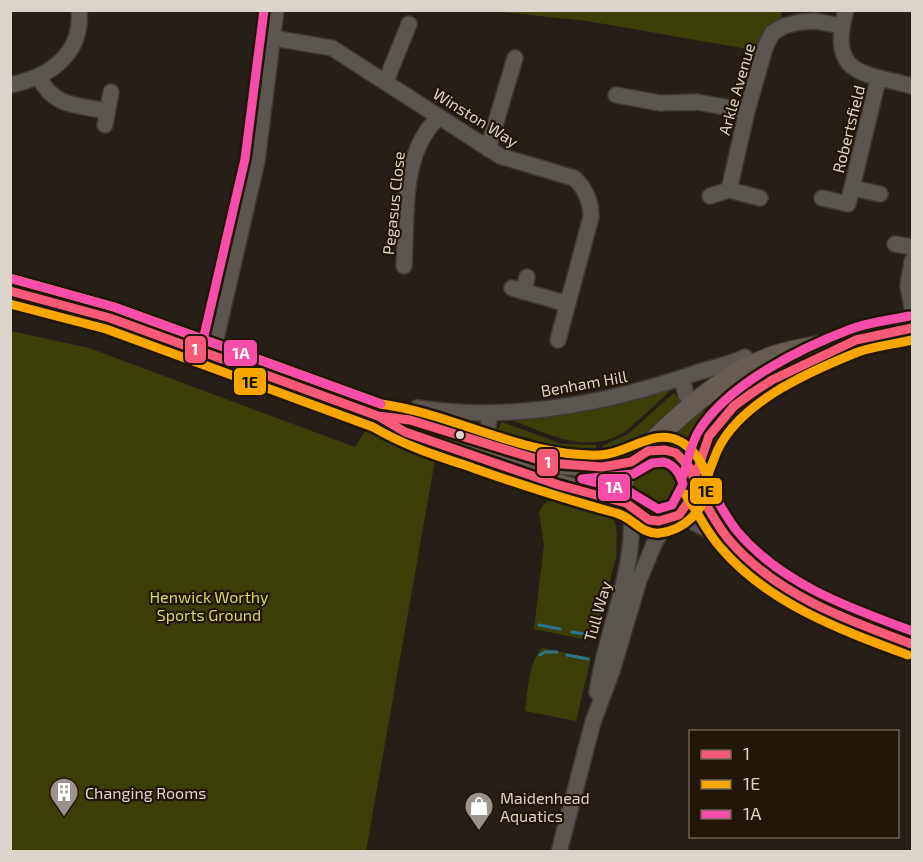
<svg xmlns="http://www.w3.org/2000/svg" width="923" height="862" font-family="'Exo 2',sans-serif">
	<rect width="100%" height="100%" fill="#261f18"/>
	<path fill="#3c3e07" d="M495,11H782L780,20L767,30L759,51L587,21Z
		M11,331L89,348L355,447L365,431L435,460L366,851H11Z
		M753,372L760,381L716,412L707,406L732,385Z
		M668,388L669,392C655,405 641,418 627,430C590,458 544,432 507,418Z
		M674,393L685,407L628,449L605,458L602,446L628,434Z
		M703,410L711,416L693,449L672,438Z
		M502,422L562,444L596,445L597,459H571L501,441L496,432Z
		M632 486a27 27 0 1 1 54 0a27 27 0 1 1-54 0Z
		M558,472L601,473L603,488L556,478Z
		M553,497L600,508L615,522L617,533L616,558L595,633L593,638L587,640L534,629L544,544L539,513L543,505Z
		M542,648L591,658L576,721L525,711C528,692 528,662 542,648Z"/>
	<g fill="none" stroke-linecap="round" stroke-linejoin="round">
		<path stroke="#2e748d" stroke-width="3" d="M539,625L560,629
			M572,632L584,634
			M540,655L545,652H557
			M567,655L588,659"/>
		<g stroke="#403934" stroke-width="18">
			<path id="minor" d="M846,10C827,77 866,73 912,86
				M273,38L332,48L500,156L574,178C586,189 591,201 591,217L558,340
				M39,77C53,107 77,105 107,111
				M386,81L409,24
				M10,85C50,77 83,54 79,10
				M616,95L660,103L697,102L747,111
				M105,125L111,92
				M488,149L515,58
				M852,188L880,194
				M729,190L760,198
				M710,196L729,190L747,111L765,48L772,33L784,26L800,22L816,21L841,26
				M822,198L848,204L878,80
				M895,244L912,247
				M912,261L908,286L912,307
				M404,266C407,216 400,153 439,117
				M512,288L568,304
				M524,292L527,277
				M212,356L257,161L276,10
				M682,378L686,395
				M417,408C511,422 604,404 693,374C710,368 729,365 745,357
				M484,454L490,413
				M695,487L728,538
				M679,515L730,541L775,579L799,594L825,609L912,644
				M597,692C606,629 636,573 631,509
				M559,852L593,722L612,671L639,580L655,542L669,519"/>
		</g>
		<g stroke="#403934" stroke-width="22">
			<path id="major" d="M10,291L110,318L378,416C451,457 545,481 626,503
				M424,425L549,463L602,467L631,462
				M623 485a36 36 0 1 1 72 0a36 36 0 1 1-72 0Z
				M639,455C677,417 722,374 774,356C800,347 827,345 855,340C874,337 893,332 912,328
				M694,480C699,465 702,449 710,435C736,389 794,369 840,348"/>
		</g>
		<use href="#minor" stroke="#5c5650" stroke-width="15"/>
		<use href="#major" stroke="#675c52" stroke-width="20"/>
		<g stroke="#221609" stroke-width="14">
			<path id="bus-1" d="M10,291L110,318L378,416
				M378,416L410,420L549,463L602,467L631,462L648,451L665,450L676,453L691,469L695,484L693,495L679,515L659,521L649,520L626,503L559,485L405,432Z
				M695,487L694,480L709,436L734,406L752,393L772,380L856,340L912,328
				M695,487C707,504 716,525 730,541C777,595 847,620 912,644"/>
		</g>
		<g stroke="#221609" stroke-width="14">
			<path id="bus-2" d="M10,304L106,329L373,427C405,446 438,456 473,468C521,485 568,500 616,513C633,517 641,535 660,533C684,530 706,510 707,485C708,469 696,452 683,443C656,425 628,454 601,455C525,458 455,414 381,404L114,307L13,279
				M707,485C706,477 711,467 714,459C732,405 808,372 858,352C875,346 895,344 912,340
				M685,494C698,512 706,532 721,548C769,604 841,630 908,655"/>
		</g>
		<g stroke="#221609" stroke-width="14">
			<path id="bus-3" d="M13,279L114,307L381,404
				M200,353L245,159L264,10
				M664,462C675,465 680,474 683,484L672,505L658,509L630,492L582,479L633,474L652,463Z
				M683,476C688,461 691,442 700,429C730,383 801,348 851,329C869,322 891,320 909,316
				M705,480C716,496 724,515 737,531C781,584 850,608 912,631"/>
		</g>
		<use href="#bus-1" stroke="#f75a77" stroke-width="9"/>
		<use href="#bus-2" stroke="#f7a600" stroke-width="9"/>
		<use href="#bus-3" stroke="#f54da8" stroke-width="9"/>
	</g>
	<defs>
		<g id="building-pin" transform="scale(1.5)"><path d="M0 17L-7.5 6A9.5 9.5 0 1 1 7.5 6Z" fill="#9c948c" stroke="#221609"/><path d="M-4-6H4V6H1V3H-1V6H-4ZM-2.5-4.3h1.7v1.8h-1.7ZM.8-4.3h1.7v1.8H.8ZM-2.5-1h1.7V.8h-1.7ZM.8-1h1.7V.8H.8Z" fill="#fff"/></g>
		<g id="shop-pin" transform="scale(1.5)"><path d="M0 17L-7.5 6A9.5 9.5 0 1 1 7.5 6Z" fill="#9c948c" stroke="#221609"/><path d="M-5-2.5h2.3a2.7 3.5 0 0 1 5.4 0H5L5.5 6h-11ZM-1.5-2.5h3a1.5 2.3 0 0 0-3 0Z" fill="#fff"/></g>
	</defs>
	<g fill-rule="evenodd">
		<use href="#building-pin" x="64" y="792"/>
		<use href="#shop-pin" x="479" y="806"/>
	</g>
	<circle fill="#dcd3ca" stroke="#221609" stroke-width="2" cx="460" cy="435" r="5"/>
	<g text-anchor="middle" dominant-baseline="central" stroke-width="4.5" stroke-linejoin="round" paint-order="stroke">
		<g font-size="16" fill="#dcd3ca" stroke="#221609">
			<text transform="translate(736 89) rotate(-74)">Arkle Avenue</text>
			<text transform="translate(476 117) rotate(32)">Winston Way</text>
			<text transform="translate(848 129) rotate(-76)">Robertsfield</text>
			<text transform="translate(393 203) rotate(-84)">Pegasus Close</text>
			<text transform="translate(584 383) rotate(-10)">Benham Hill</text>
			<text transform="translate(597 611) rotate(-74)">Tull Way</text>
		</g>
		<g font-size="16" fill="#ced968" stroke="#221609">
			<text x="209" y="596">Henwick Worthy<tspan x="209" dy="18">Sports Ground</tspan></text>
		</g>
		<g font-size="16" fill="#dcd3ca" stroke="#221609" text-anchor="start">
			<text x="85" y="792">Changing Rooms</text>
			<text x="500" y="797">Maidenhead<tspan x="500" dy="18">Aquatics</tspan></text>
		</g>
	</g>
	<g stroke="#221609" stroke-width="2">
		<rect x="184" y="335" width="23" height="29" rx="6" fill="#f75a77"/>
		<rect x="223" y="339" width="35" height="28" rx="6" fill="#f54da8"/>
		<rect x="233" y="367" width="34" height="29" rx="6" fill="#f7a600"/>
		<rect x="536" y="448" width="23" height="29" rx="6" fill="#f75a77"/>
		<rect x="597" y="473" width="34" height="29" rx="6" fill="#f54da8"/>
		<rect x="689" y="477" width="34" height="28" rx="6" fill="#f7a600"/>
	</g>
	<g font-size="16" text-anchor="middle" font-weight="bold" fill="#fff">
		<text x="195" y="355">1</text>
		<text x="241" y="359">1A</text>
		<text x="548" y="468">1</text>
		<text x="614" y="493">1A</text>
	</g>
	<g font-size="16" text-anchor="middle" font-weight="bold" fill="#111">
		<text x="250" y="388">1E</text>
		<text x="706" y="497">1E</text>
	</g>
	<rect width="923" height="862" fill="none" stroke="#dcd3ca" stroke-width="24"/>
	<rect x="689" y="730" width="210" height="108" fill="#221609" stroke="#6c6256" stroke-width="1.5"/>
	<rect x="701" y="750" width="30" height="9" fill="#f75a77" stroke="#6c6256" stroke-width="1.5"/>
	<text x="743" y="760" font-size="18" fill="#dcd3ca">1</text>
	<rect x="701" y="780" width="30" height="9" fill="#f7a600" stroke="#6c6256" stroke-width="1.5"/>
	<text x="743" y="790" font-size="18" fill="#dcd3ca">1E</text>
	<rect x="701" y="810" width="30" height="9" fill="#f54da8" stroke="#6c6256" stroke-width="1.5"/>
	<text x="743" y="820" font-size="18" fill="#dcd3ca">1A</text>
</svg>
